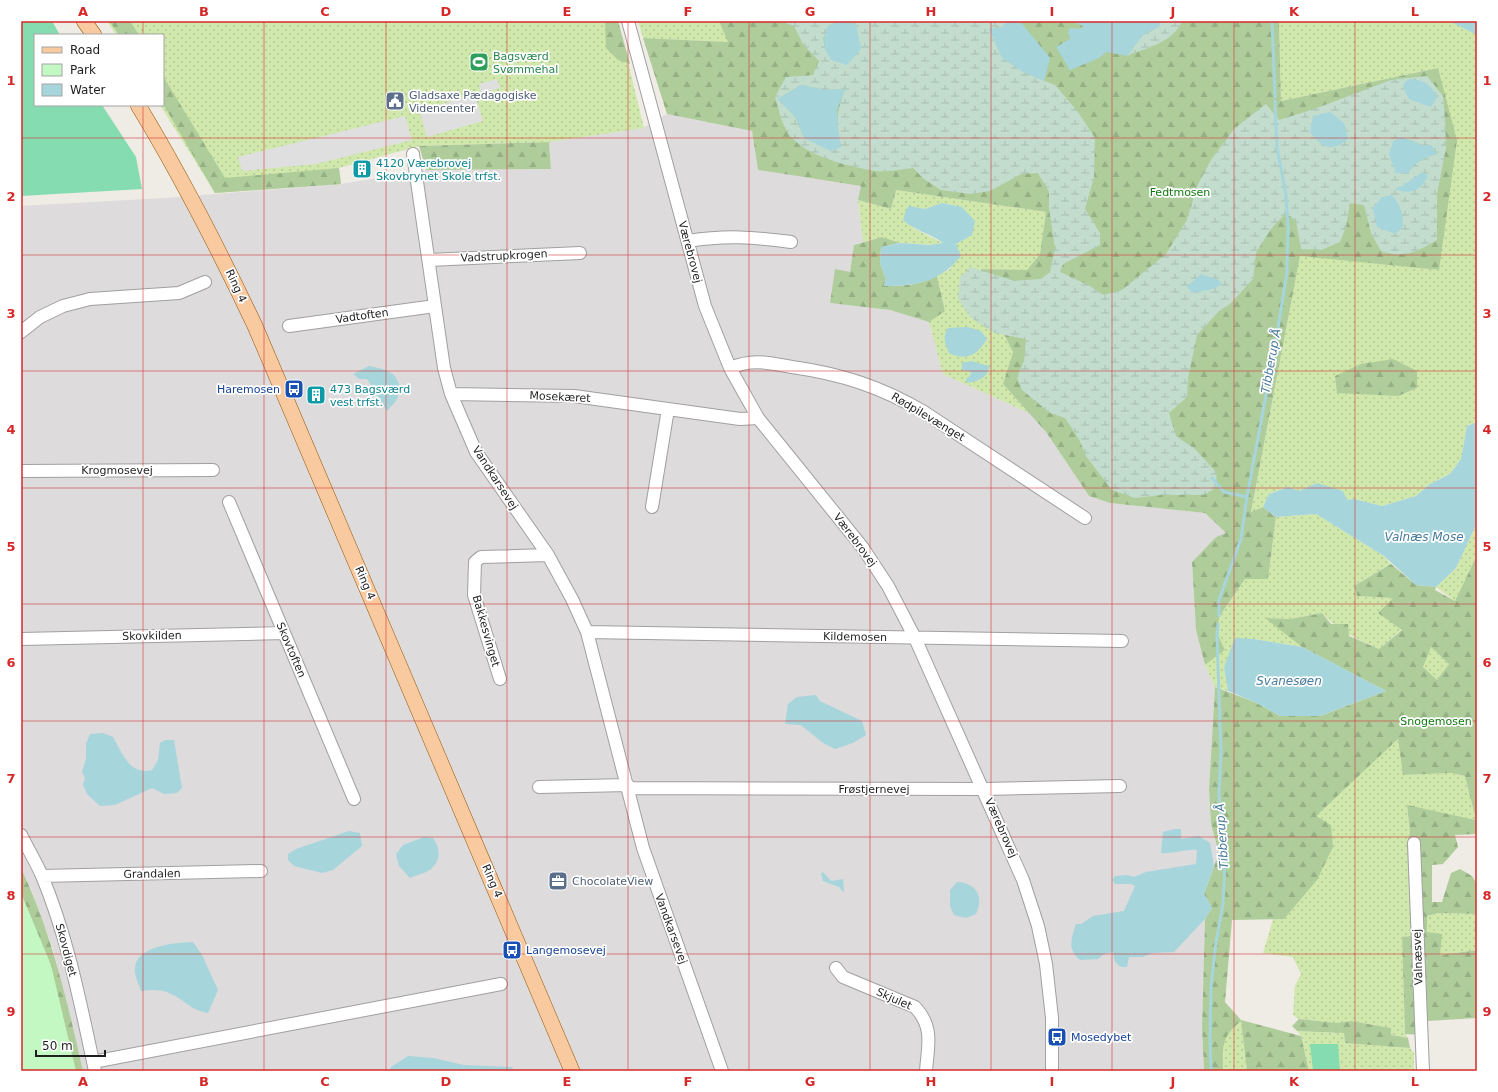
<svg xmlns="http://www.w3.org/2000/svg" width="1498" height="1092" font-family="'DejaVu Sans',sans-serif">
	<defs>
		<pattern id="grass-dots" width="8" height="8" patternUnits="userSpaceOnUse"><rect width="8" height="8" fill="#d0e8ac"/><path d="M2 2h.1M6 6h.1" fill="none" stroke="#b2c794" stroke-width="1.8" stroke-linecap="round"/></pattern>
		<pattern id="forest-firs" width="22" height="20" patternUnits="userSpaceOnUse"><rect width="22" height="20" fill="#afcd9b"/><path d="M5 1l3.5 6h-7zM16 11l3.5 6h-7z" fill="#96b085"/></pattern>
		<pattern id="wetland-marsh" width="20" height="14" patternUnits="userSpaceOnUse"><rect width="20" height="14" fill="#c2ddce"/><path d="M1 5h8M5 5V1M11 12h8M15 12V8" fill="none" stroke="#a6bdb0"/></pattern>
	</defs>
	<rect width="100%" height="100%" fill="#efebe5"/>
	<path fill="#dddbdc" d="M667,114L752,131L758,170L862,186L858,200L863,242L854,245L850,272L830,303L890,310L929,322L943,374L1029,413L1046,432L1089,496L1110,503L1205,513L1226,533L1216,537L1192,562L1196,630L1205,665L1215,687L1209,790L1211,824L1219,853L1204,894L1212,908L1205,919L1202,1027L1204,1071H83L53,949L31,889L21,868V206L165,198L341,184L426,170L551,169L549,142L643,128Z"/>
	<path fill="url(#grass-dots)" d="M107,21H618L644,128L549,142L419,146L339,168L341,184L215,193L160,105H163V35H116Z
		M638,21H719L729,42L643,38Z
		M1279,21H1477V422L1467,426L1461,459L1450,474L1430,484L1416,496L1382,506L1354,499L1347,500L1317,483L1299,491L1287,487L1269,494L1263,507L1251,513L1300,255L1439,270L1438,68L1281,101Z
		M896,190L1046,212L1040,254L1027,270L981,269L984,295L1013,352L1003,384L1029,413L943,374L929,322L945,310L937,276L950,269L956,244L972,235L962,207L942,203L925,209L913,228L943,243L930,245L900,243L882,237L863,242L858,200L891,209Z
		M1316,514L1384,556L1391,564L1354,586L1357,596L1393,598L1402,629L1379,649C1357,639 1338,631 1322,613L1290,619L1266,618L1302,647L1254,639L1224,667L1228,691L1215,687L1205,665L1225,650L1218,635L1219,617L1245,579H1268L1276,517Z
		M1477,523V555L1455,601L1436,587L1456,568Z
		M1430,646L1449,664L1437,680L1423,667Z
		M1398,739L1403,775L1451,773L1465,776L1476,820L1407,806L1410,833L1407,843L1411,936L1402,937L1405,1033L1408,1038L1391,1035V1028L1351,1021L1337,1023L1299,1019L1293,1015L1295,986L1301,974L1293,957L1263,953L1273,919H1284L1315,816Z
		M1438,913L1476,914L1474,932H1477V950L1440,955L1427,932V916Z
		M1241,1020L1247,1071H1223C1224,1046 1220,1038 1241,1020Z
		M1297,1031L1344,1033L1345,1043L1410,1048L1414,1053V1071H1309L1301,1036Z"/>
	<path fill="url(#forest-firs)" fill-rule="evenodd" d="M109,21H130L139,35H119Z
		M605,21H618L630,64L618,60L606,48Z
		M719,21H1279L1281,101L1438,68L1457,140L1439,270L1300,256L1251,512L1263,507L1276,517L1268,579H1245L1219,617L1218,635L1225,650L1205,665L1196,630L1192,562L1216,537L1226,533L1205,513L1110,503L1089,496L1046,432L1003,384L1013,352L984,295L981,269L1027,270L1040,254L1046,212L896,190L891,209L858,200L861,186L758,170L752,131L667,114L643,38L728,42Z
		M163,76L225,178L339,168L341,184L215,193L163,104Z
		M549,142L551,169L426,170L419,146Z
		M882,237L900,243L881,247L880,263L886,279L884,286C903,286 920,285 937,276L945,311L929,322L890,310L830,303L835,269L850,272L854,245Z
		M1393,359L1417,371V388L1398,396L1337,393L1335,376L1361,364Z
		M1477,555V834L1455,835L1458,847L1443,864L1432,865V902H1442L1451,873L1460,869L1472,876L1477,884V932H1474L1476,914L1438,913L1427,916V932L1442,934L1440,955L1477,950V1018L1428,1021L1423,1035L1405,1034L1402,937L1411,936L1407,843L1410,833L1407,805L1476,820L1465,776L1451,773L1403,775L1398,739L1316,816L1331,825L1333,847L1317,880L1284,919L1232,920L1225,1002L1241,1020L1301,1036L1309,1071H1247L1241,1021C1221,1037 1223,1047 1223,1071H1204L1202,1027L1205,919L1212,908L1204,894L1219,853L1211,824L1209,790L1215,687L1257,703L1280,716H1320L1386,691L1302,647L1265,618L1290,619L1322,613L1331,624H1348L1349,636L1379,649L1402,630L1378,613L1393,598L1357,596L1354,586L1391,564L1416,585L1436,587L1435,590L1455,601ZM1431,647L1449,664L1437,680L1423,667Z
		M21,868C52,933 67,1001 83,1071H21Z
		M1299,1019L1337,1023L1351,1021L1391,1028V1035L1408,1038L1410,1048L1345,1043L1344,1033L1297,1031L1292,1026Z"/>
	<path fill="url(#wetland-marsh)" fill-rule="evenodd" d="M780,21H839L828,26L823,39L826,51L856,24L843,21H1008L1002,27H995L1023,72L1055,85L1078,112L1095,138L1094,177L1085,209L1100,233V245L1063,264L1060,272L1090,286L1103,295L1122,290L1166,254L1187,220L1197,186L1211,160L1234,129L1266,104L1279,120L1317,108L1391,80L1427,76L1443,96L1445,118L1446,148L1437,194V240C1417,252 1403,259 1381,251L1371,233L1364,205L1350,203L1346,227L1340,242L1321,250L1301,249L1296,221L1286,213L1270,230L1256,253L1253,279L1230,304L1219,311L1197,335L1188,378L1187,397L1169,413L1176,436L1195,449L1216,472L1217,487L1204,495H1161L1135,498L1112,490L1086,456L1079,439L1065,418L1050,413L1022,390L1017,377L1024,361L1026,339L994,333L970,317L958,299L960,277L971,267L1014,281L1041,279L1050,272L1055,248L1049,208V192L1038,173L1021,174L990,191L971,194L941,190L924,179L913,168C902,169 888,172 876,171C850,167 809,157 791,137C782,127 779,110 775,97L786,77L813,75L819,61L803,44L794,26ZM801,85L826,90L845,89C836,113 836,122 841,147L804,138L796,118L778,99ZM1402,137L1422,145H1431L1437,154C1424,158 1416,161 1408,173Z
		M1160,21H1182C1174,42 1146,48 1127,56L1142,36L1160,26Z"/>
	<path fill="#c4f8c3" d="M21,893L51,965L76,1071H21Z"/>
	<path fill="#85dcb1" d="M21,21H52L60,35H35V105H102L136,157L142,189L21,196Z
		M1310,1044H1338L1340,1071H1313Z"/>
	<path fill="#dfdfdf" d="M497,79L500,88L481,93L479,84Z
		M475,95L483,121L427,137L419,110Z
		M405,116L412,140L316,164L242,171L238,157Z"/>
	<path fill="#a6d5dc" d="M839,21L856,24L861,49L847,65L831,60C823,46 822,41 828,26Z
		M1008,21H1020L1050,58L1044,81L1023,72L1002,58L989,29L1002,27Z
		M1071,21H1160V26L1142,36L1127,56L1107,52L1099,58L1070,70L1056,47L1070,39L1068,32L1070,28L1082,29L1083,26Z
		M1451,21H1477V35L1453,23Z
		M1410,79C1424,80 1430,84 1437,97L1431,107L1409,99L1403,87L1405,82Z
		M801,85L826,90L845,89L837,110L838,130L841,147L831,151L804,138L796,118L778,99Z
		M1330,112L1344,123L1348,139C1332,153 1321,147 1310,132L1313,116Z
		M1402,137L1422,145H1431L1437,154C1424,158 1416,161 1408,173H1396L1389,155L1393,141Z
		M1423,172L1428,176C1421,191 1410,195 1395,189L1404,185Z
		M1392,195C1401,206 1403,213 1403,227L1395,234L1377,227L1373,208L1382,197Z
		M942,203L962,207L975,221L972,235L956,244L961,256C940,282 916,286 884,286L886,279L880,263L881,247L900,243L930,245L943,243C930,233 915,231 903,220L906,210L909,206L925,209Z
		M1201,274L1218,280L1222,284L1213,289L1193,293L1187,287Z
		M968,327L981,331L987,339C978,354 967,362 949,353C945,343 942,338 948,328Z
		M971,361L989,366C989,378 977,381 967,383L966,379L970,376L971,372L962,370V363Z
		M369,366C387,370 395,370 401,389L396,401L387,411L367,379H359L353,374Z
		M1477,422V523L1456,568L1436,587L1416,585L1384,556L1316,514L1276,517L1263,507L1269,494L1288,487L1299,491L1317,483L1343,491L1347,500L1354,499L1382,506L1416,496L1430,484L1450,474L1461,459L1467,426Z
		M1235,638L1254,639L1302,647L1386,691L1320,716H1280L1257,703L1228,691L1224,667Z
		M816,695L820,701L862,721L866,735L853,743L835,749L823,743L801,725L785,724L788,704L797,697Z
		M103,733L113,737C123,754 130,776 152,770L158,760L160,743L165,740H174L182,788L177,793L164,794L152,788L115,805L100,806L87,794L83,785L85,778L82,772L86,759V744L90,734Z
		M1175,829H1181V839L1199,836L1210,843L1214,866L1204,894L1212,908L1205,919L1174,952L1153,953L1142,957H1129L1127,967H1121L1115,962L1113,952L1104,954L1098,959L1080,960C1067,949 1071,939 1076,924H1081L1093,916L1124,911L1135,886L1131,884H1115L1112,880L1115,876L1127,875L1134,877L1146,872L1196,864L1197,850C1185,849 1174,854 1161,853L1163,832Z
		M349,831L360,833L362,846L333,870L322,873L294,866L288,860V854L296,849Z
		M424,837L433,838C441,849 441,863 428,871C423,874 416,875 410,878L399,866L396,854L403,845Z
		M823,872L831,881L843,879L844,893L839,887L823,881L821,873Z
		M957,882C977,883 984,897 976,914L966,918L954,915L950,906V890Z
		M193,942L202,955L218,990L208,1013C190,1010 184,999 169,993C160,989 150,990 141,991C139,985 136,979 135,973C132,945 175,943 193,942Z
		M408,1056L433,1058L464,1065L512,1067L514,1071H389L391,1067Z"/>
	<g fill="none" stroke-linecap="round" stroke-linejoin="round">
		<path stroke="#a6d5dc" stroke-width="3" d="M1272,21L1275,97
			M1212,478L1224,492L1247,497
			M1219,616V600L1241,539L1247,497L1275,347L1287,272L1288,227L1286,195L1277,148L1275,101
			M1211,1071L1210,1038L1211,986L1216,942L1223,904L1225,862L1219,794L1221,752L1217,638L1218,624"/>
		<g stroke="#a0a0a0" stroke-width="14">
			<path id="minor" d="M628,21L705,306L730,368L758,418L863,548L888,586L915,638L1023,880L1038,926L1046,964L1052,1018V1071
				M413,154L444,368L451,394L476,452L548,555L572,599L587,632L643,848L722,1071
				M688,241C727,235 752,237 791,242
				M429,260L580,253
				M289,326L435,306
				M21,332L40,317L63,306L90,299L179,293L205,282
				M730,368C754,358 768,363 792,367C842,374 881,387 924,412L1085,518
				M451,394L574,396L740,419L758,418
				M21,471L213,470
				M229,502L354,799
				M652,507L668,409
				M587,632L1122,641
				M21,639L284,633
				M500,679L474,595L475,562L481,557L548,555
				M539,787L628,785
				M628,788L984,789L1120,786
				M21,835C28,849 36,862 42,876C68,938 81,1006 95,1071
				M1414,843L1423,1071
				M42,876L261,871
				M836,968L843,977L915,1007C934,1027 928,1045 926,1071
				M93,1062L501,984"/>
		</g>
		<g stroke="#955604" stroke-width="16">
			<path id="major" d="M84,21L94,35
				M138,105C181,176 219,250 255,326L572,1071"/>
		</g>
		<use href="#minor" stroke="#fff" stroke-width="12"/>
		<use href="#major" stroke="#f9c9a0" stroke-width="15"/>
	</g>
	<path fill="none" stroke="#d62828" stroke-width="1" stroke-opacity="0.55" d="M143,21V35M264,21V1071M386,21V1071M507,21V1071M628,21V1071M749,21V1071M870,21V1071M991,21V1071M1112,21V1071M1234,21V1071M1355,21V1071M143,105V1071M21,138H1477M21,255H1477M21,371H1477M21,488H1477M21,604H1477M21,721H1477M21,837H1477M21,954H1477"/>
	<defs>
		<g id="stadium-square" transform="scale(1)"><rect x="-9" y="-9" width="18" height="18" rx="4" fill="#2e9e5b" stroke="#fff"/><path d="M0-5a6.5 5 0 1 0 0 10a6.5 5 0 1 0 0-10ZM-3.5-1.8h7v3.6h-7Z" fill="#fff"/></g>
		<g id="civic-square" transform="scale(1)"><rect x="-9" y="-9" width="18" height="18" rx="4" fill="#5c6f8a" stroke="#fff"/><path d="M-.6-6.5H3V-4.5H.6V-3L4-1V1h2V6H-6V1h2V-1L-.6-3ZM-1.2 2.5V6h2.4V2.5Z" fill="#fff"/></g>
		<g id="building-square" transform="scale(1)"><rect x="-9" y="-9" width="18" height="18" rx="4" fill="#0f9aa8" stroke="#fff"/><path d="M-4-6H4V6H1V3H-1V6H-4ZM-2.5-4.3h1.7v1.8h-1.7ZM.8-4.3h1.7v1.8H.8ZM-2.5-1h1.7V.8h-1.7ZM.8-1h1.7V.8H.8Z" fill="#fff"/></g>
		<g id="bus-square" transform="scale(1)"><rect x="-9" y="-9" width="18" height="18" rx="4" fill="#1a4fb4" stroke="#fff"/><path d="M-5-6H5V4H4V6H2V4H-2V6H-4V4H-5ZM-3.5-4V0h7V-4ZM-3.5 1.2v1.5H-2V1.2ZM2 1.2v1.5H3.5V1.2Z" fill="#fff"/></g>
		<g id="office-square" transform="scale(1)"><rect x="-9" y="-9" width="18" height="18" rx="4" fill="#5c6f8a" stroke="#fff"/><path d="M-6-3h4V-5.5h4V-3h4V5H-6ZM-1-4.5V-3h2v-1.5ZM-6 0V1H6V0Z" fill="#fff"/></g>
	</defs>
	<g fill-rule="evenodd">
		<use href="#stadium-square" x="479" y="62"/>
		<use href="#civic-square" x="395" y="101"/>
		<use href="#building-square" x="362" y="169"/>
		<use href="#bus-square" x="294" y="389"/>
		<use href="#building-square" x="316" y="395"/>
		<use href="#office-square" x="558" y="881"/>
		<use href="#bus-square" x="512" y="950"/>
		<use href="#bus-square" x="1057" y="1037"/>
	</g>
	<g text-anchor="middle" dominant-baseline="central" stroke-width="3.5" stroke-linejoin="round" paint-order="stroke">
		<g font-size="11" fill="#27864d" stroke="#fff" text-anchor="start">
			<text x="493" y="56">Bagsværd<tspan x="493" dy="13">Svømmehal</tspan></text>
		</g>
		<g font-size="11" fill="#4e5e75" stroke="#fff" text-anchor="start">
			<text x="409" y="95">Gladsaxe Pædagogiske<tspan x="409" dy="13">Videncenter</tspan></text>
			<text x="572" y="881">ChocolateView</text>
		</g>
		<g font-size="11" fill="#0d838f" stroke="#fff" text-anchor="start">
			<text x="376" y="163">4120 Værebrovej<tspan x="376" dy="13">Skovbrynet Skole trfst.</tspan></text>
			<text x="330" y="389">473 Bagsværd<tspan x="330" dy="13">vest trfst.</tspan></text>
		</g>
		<g font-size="11" fill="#117a0f" stroke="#fff">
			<text x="1180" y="192">Fedtmosen</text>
			<text x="1436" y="721">Snogemosen</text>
		</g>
		<g font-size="11" fill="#1f1f1f" stroke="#fff">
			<text transform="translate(690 252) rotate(75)">Værebrovej</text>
			<text transform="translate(504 256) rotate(-3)">Vadstrupkrogen</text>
			<text transform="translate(236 286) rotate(65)">Ring 4</text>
			<text transform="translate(362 316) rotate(-8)">Vadtoften</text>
			<text transform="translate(560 397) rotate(3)">Mosekæret</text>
			<text transform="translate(928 417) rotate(31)">Rødpilevænget</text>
			<text x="117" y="470">Krogmosevej</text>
			<text transform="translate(495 478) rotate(57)">Vandkarsevej</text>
			<text transform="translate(855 540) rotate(53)">Værebrovej</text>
			<text transform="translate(365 583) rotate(67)">Ring 4</text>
			<text transform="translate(486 631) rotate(74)">Bakkesvinget</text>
			<text transform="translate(152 636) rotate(-1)">Skovkilden</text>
			<text transform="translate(855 637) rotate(1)">Kildemosen</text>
			<text transform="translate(291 650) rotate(67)">Skovtoften</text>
			<text x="874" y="789">Frøstjernevej</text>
			<text transform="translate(1001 828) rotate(66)">Værebrovej</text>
			<text transform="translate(152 874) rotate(-1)">Grandalen</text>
			<text transform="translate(492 881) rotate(67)">Ring 4</text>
			<text transform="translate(671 929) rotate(70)">Vandkarsevej</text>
			<text transform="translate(66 950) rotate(75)">Skovdiget</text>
			<text transform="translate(1418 957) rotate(-92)">Valnæsvej</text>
			<text transform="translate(894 999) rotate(24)">Skjulet</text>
		</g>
		<g font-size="11" fill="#164399" stroke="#fff" text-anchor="start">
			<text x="280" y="389" text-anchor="end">Haremosen</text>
			<text x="526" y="950">Langemosevej</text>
			<text x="1071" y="1037">Mosedybet</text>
		</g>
		<g font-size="12" font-style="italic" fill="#477a9c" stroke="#fff">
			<text transform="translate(1271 361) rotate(-80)">Tibberup Å</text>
			<text x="1424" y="537">Valnæs Mose</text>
			<text x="1289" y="681">Svanesøen</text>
			<text transform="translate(1222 836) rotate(-94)">Tibberup Å</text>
		</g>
	</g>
	<rect width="1498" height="1092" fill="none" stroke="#ffffff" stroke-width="44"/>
	<rect x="34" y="34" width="130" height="72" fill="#ffffff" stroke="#a5a5a5"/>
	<rect x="42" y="47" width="20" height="6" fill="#f9c9a0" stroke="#a5a5a5"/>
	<text x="70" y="54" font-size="12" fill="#1f1f1f">Road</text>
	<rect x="42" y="64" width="20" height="12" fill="#c4f8c3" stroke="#a5a5a5"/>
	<text x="70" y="74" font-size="12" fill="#1f1f1f">Park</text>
	<rect x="42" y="84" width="20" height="12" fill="#a6d5dc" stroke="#a5a5a5"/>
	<text x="70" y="94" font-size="12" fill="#1f1f1f">Water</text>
	<path d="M36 1050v6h69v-6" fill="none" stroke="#1f1f1f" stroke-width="2"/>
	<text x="42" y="1050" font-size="12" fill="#1f1f1f" stroke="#ffffff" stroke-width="3" paint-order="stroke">50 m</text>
	<rect x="22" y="22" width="1454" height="1048" fill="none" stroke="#d62828" stroke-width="1.5"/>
	<g font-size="13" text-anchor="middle" font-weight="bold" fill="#d62828">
		<text x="83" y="16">A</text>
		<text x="204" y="16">B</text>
		<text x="325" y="16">C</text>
		<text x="446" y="16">D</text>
		<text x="567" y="16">E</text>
		<text x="688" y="16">F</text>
		<text x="810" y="16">G</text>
		<text x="931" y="16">H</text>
		<text x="1052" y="16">I</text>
		<text x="1173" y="16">J</text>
		<text x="1294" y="16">K</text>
		<text x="1415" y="16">L</text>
		<text x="11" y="85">1</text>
		<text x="1487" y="85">1</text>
		<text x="11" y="201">2</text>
		<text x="1487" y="201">2</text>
		<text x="11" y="318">3</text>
		<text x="1487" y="318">3</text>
		<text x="11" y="434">4</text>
		<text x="1487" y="434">4</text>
		<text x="11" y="551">5</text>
		<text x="1487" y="551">5</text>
		<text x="11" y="667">6</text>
		<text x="1487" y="667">6</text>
		<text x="11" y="783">7</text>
		<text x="1487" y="783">7</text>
		<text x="11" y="900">8</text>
		<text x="1487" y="900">8</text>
		<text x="11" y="1016">9</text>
		<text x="1487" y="1016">9</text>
		<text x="83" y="1086">A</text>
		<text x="204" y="1086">B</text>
		<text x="325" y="1086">C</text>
		<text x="446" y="1086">D</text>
		<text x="567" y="1086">E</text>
		<text x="688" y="1086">F</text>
		<text x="810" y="1086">G</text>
		<text x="931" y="1086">H</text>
		<text x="1052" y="1086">I</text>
		<text x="1173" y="1086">J</text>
		<text x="1294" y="1086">K</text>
		<text x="1415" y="1086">L</text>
	</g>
</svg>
